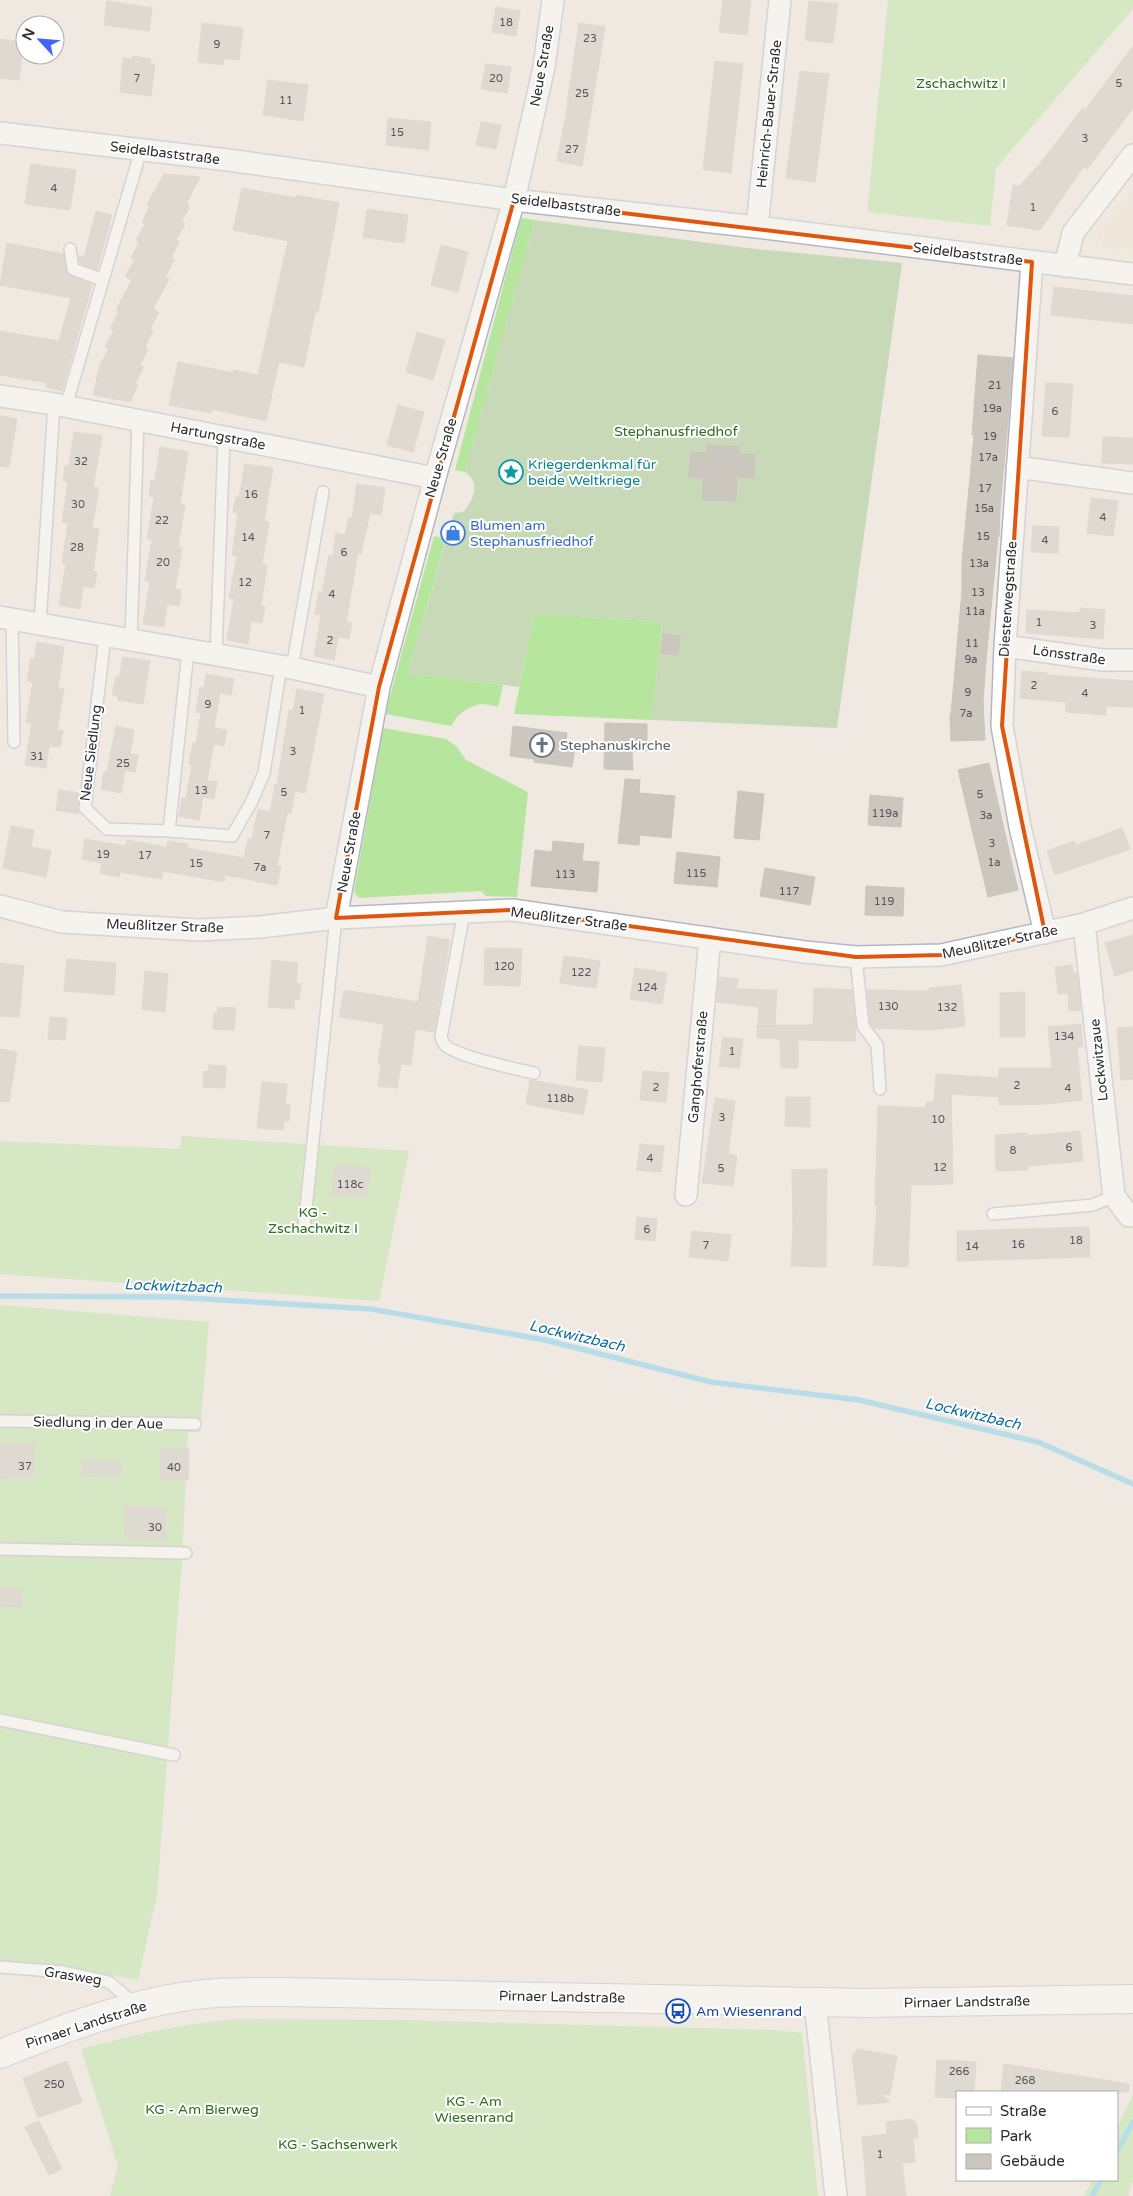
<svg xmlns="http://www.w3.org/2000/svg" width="1133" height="2196" font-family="'Varela Round',sans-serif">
	<rect width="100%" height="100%" fill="#efe9e1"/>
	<path fill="#f0e6d1" d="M1133,189V251L1102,248L1098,234Z"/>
	<path fill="#b6e59e" d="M888,0H1133V9L996,168L990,226L867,212Z
		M521,218L535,220L465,472L455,470Z
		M434,536L446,539L408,673L503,685L498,707C493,706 486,704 481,704C469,706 456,715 451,726L385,714Z
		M534,613L662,622L652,720L514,714Z
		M383,728L446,739L456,746L466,760L528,792L517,897L486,896L481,891L359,898L354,892Z
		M182,1136L409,1151L379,1301L0,1274V1141L179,1149Z
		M0,1305L209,1322L200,1432H188L182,1559L157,1895L138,1980L54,1965L0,1961Z
		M234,2019L399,2020L773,2030L802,2033L818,2196H110L118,2166L81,2049C132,2035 182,2024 234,2019Z
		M1133,2094V2181L1128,2196H1084L1092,2180H1117V2128Z"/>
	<path fill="#c8d9b8" d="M535,220L747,248L902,263L837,728L652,720L662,622L534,613L519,687L408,673L454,513L463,512C474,500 481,483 465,472Z"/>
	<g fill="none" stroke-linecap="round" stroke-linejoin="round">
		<path stroke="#75cff0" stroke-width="5.5" d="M0,1296L171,1297L371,1309L545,1340L711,1382L859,1400L1038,1442L1133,1484
			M1117,2151L1133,2122
			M1092,2196L1101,2180"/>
	</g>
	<path fill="#cbc7bf" stroke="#cbc5ba" d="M723,0H751L747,35L719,32Z
		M107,1L152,8L149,31L104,25Z
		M809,1L838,4L833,43L805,40Z
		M496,7L520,11L516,36L492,32Z
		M202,23L243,28L239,60L224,58L223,65L198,62Z
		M579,23L605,27L582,166L557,161L568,104H567Z
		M0,39L23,42L19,80L0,78Z
		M1133,46V108L1087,169L1084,166L1040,230L1007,225L1013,185L1019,186L1038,166L1083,108L1085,110Z
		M133,56L151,59L150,64H155L151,96L120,92L123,58L132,59Z
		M715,61L743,64L731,173L703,169Z
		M486,64L511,67L507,93L481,89Z
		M800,71L829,74L815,182L786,178Z
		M268,80L308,85L303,121L263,115Z
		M388,118L431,122L428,150L386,145Z
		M481,122L501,125L496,149L476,145Z
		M31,164L76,170L70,210L25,204Z
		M164,174L200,177L186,204L190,206L181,222L185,224L176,240L179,242L171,258L174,260L165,277L169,279L153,309L159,312L150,329L153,330L145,347L148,349L140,365L144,367L135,383L138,385L130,402L93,395L100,365L109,349L105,347L114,330L110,328L119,312L116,310L132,280L125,276L135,260L131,258L139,242L136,240L145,224L142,222L150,206L147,204Z
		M242,188L296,198V195L339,203L318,312H315L304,367L279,362L266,421L212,409L211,413L169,405L178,362L234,373V370L258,375L288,241L233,230Z
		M367,209L408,215L404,243L363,237Z
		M96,211L112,215L97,270L80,263L79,256L84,257Z
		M7,243L63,254L68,274L92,284L62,391L46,387L47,383L0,375V331L59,341L71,298L0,285Z
		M441,245L468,252L458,292L431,285Z
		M1054,287L1133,296V324L1051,315Z
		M417,332L445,340L433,380L406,372Z
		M978,355L1013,358L1011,386L1000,509L999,537L998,536L986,660L983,702L985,740L951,741L950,714H951L962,591V562L974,435H972Z
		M1046,383L1073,384L1069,437L1042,436Z
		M398,405L424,412L413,452L387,445Z
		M0,416L17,419L9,467L0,466Z
		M74,432L102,436L93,487L99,488L92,528L99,529L93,571L97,572L94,588L83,586L80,609L59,605L66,564L62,563L68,523L62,522L68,482L63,481L65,465L69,466Z
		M1103,437L1133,438V464L1102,463Z
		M707,445L739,447V454L755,455L754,478L737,477L736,501L702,500L703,478L689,477L691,452L707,453Z
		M160,447L188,452L180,504L185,505L178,547L182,548L175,589L181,590L179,606L167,604L164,627L143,624L150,582L145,581L152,539H147L154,497L149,496L151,480L155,481Z
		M245,464L273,468L264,521L269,522L262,564L267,565L261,606L265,607L262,623L251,621L248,644L227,640L234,599L229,598L237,556L232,555L238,513L233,512L236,497H239Z
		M357,484L385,488L381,515L370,513L361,554L358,553L346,622L352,623L349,639L338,637L334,660L314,656L321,615L315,614L319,592L322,593L329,555L333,556L336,533L345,535L349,517L352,518Z
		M1091,498L1118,501L1113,536L1087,533Z
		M1033,526L1059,527L1058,553L1031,552Z
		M1080,608L1105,610L1103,639L1026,633L1027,610L1080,613Z
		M663,634L680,636L678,655L661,653Z
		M37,642L64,647L58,688H64L57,730L63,731L60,747L49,746L46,768L25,765L32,723L26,722L33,682L27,681L31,658L34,659Z
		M123,657L150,661L143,704L118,700V696L112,695L116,677L119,678Z
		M1022,671L1047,673V675L1133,681V707L1106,706V715L1066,712V702L1020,698Z
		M206,674L234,679L231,695L220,693L214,728L227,730L224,746L214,744L207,781L217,782L214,799L203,797L199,820L179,816L182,798H186L192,765L189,764L193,743H196L201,713L196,712L200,687L204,688Z
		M297,689L324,694L305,793L295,791L291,813H287L277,866L281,867L277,885L225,875L224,882L163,871L162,879L120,872L119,877L100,873L102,863L82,859L85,839L126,846L127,840L167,847L168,841L188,844L187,848L244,858L248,839H252L258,809L270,812L275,784L277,785L289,710L293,711Z
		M605,723L647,724V751H632L633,770L604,769Z
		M116,726L134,730L130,754L138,755L135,772L125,770L121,793L101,789L104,771L107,772Z
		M513,726L567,733L566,741L576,742L572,767L534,762V759L510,756Z
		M989,763L1018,890L988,897L958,770Z
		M625,779L640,780L639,793L675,796L671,838L640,835L639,845L618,843Z
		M59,790L79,793L78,814L56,810Z
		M738,791L764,794L759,840L734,838Z
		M870,795L903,798L901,827L868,825Z
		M11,826L34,830L31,847L51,851L46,877L3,868Z
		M1122,828L1130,849L1055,875L1047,851L1074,841L1076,845Z
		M553,841L584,844L582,861L599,862L597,892L531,886L535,850L552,852Z
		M677,852L720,857L717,887L674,883Z
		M765,868L815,877L810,905L760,896Z
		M866,886L904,888L903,916L865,915Z
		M1133,935V970L1115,976L1105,943Z
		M428,936L450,940L434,1032L415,1029L411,1065L401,1064L397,1088L378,1086L381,1064L378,1063L384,1024L339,1017L344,990L418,1002Z
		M485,948L522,949L520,986L484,985Z
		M564,956L600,961L596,988L560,983Z
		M67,959L116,963L114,995L64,991Z
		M272,960L298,963L296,983L301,984L299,1000L294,999V1009L268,1007Z
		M0,963L24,966L19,1017L0,1016Z
		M1072,965L1073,973H1077L1081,1010L1069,1011L1068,993L1058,994L1055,967Z
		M635,968L667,973L662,1004L630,999Z
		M145,971L168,974L165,1012L142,1009Z
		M719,977L738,979L736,989L777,990L775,1024H758L759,1007L717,1002Z
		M961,985L965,1026L932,1030L874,1028L870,1023L867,990L929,991V988Z
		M814,988L852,990L856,1028L855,1041L798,1040V1068H781L780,1039L757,1038V1025H813Z
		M1025,992V1037H1000V993Z
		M218,1007L236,1008L234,1030L213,1029L214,1013L217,1014Z
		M50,1017L67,1018L65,1040L48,1039Z
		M1081,1024L1083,1047H1077L1082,1100L1046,1104L999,1105V1097L951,1094L953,1184L911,1185L908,1267L873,1265L877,1205H875L878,1106L926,1108V1102H934L936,1074L999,1078V1068H1052L1048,1027Z
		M1133,1027V1079L1121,1080L1117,1028Z
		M723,1037L743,1039L739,1068L719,1066Z
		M579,1046L605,1048L602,1082L576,1080Z
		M0,1049L17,1052L9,1102L0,1101Z
		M208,1065L226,1066L225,1088L203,1087L204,1071L208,1072Z
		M643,1071L669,1073L666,1102L640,1100Z
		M530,1080L588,1090L583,1115L526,1104Z
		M262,1082L287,1084L285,1104L290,1105L289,1121H284L283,1130L257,1128Z
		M786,1097H810V1127L785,1126Z
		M715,1098L735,1101L728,1154L737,1156L733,1186L702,1183Z
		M1080,1131L1083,1161L1028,1166V1170L996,1171L995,1135L1027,1133V1136Z
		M640,1144L664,1146L661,1172L637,1170Z
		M335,1164L370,1168L367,1198L332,1194Z
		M827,1169L826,1267L791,1266L793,1228L792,1170Z
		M637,1217L657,1219L655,1241L635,1239Z
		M1089,1227L1090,1257L957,1261V1231Z
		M692,1231L731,1235L728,1261L689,1257Z
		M0,1443H34V1476L0,1479Z
		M161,1449H189L188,1480H160Z
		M82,1461H121V1477L82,1476Z
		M126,1506L166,1507L165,1539L125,1538Z
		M0,1587L22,1588L21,1607L0,1606Z
		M858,2049L897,2056L890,2095L880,2094L890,2102L858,2105L852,2056Z
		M937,2060L976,2062L974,2092H957V2098L935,2097Z
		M67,2061L82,2102L38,2118L23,2078Z
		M1004,2064L1129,2084L1128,2092H1001Z
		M912,2119L917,2124L918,2138H913L915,2162L902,2163L906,2196H867L862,2137L887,2134L886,2122Z
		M39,2121L62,2169L49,2175L25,2127Z"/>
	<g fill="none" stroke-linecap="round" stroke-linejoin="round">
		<g stroke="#b4b7c1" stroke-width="14">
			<path id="service" d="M70,249L73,269L103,280
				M66,406L141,150
				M12,619L14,742
				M40,625L54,404
				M105,636L85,808L107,829L169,831L232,836L251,803L264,773L281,666
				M131,641L138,420
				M216,655L224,437
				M292,668L323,492
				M169,831L188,651
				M464,912L441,1037C442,1039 443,1042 444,1044C454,1056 516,1069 534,1073
				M856,957L863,1026L877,1045L880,1089
				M993,1214L1093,1205L1114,1196
				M304,1228L336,918
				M0,1421L195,1424
				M0,1549L186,1553
				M0,1720L174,1755
				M0,1967L64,1972L109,1982L136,2005"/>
		</g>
		<g stroke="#b4b7c1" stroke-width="24">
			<path id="minor" d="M0,133L228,160L514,200L757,227L1133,274
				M757,227L780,0
				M1032,262L1005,646L1002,726L1020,827L1045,933
				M1065,266L1073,233L1133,155
				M0,396L54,404L435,478
				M1017,467L1133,483
				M0,617L292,668L379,687
				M1005,646L1103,660H1133
				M0,906L62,922L198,930L260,927L336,918L512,910L805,952L856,957L941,955L1084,924L1133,908
				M336,918L379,687L435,478L514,200L544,67L553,0
				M1084,924L1114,1196L1129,1216L1133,1215
				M686,1195L710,938
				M815,2002L836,2196"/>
		</g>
		<g stroke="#b4b7c1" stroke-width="30">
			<path id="tertiary" d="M0,2054C65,2028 134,2001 205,1994C230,1991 256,1992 281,1992L865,2003L1133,1999"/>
		</g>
		<use href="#service" stroke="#fff" stroke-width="11"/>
		<use href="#minor" stroke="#fff" stroke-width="21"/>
		<use href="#tertiary" stroke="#fff" stroke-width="28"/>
	</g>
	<path d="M0 0H1133V2196H0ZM514,200L1032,262L1002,726L1045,933L941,955L856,957L512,910L336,918L379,687Z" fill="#efe9e1" fill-opacity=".55" fill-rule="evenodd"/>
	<path fill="none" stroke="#df570e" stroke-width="4" stroke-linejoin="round" d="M514,200L1032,262L1002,726L1045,933L941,955L856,957L512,910L336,918L379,687Z"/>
	<defs>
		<g id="sight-ring" transform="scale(1.25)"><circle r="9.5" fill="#fff" stroke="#0f9aa8" stroke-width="1.5"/><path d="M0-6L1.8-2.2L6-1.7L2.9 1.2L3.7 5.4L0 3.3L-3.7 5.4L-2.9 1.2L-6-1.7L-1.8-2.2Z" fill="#0f9aa8"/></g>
		<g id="shop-ring" transform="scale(1.25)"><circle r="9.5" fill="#fff" stroke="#3f7fe0" stroke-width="1.5"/><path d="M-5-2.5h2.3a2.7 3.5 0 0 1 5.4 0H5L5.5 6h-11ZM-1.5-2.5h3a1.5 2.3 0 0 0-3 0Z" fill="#3f7fe0"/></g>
		<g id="church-ring" transform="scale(1.25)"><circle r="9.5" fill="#fff" stroke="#6b7280" stroke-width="1.5"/><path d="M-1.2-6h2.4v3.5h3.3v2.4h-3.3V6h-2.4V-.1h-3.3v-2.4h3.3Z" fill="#6b7280"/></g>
		<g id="bus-ring" transform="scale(1.25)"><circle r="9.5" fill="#fff" stroke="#1a4fb4" stroke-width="1.5"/><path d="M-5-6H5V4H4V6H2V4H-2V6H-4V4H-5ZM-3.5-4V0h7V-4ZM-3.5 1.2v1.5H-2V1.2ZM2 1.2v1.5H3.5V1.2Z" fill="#1a4fb4"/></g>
	</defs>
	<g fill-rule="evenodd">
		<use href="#sight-ring" x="511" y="472"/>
		<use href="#shop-ring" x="453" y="533"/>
		<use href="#church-ring" x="542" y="745"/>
		<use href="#bus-ring" x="678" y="2011"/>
	</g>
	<g text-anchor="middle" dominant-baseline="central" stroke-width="4" stroke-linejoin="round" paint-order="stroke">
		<g font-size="11" fill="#555452">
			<text x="506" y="22">18</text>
			<text x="590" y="38">23</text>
			<text x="217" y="44">9</text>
			<text x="137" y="78">7</text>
			<text x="496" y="78">20</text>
			<text x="1119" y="83">5</text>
			<text x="582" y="93">25</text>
			<text x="286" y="100">11</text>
			<text x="397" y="132">15</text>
			<text x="1085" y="138">3</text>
			<text x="572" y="149">27</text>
			<text x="54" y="188">4</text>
			<text x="1033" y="207">1</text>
			<text x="995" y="385">21</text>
			<text x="992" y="408">19a</text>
			<text x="1055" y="411">6</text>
			<text x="990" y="436">19</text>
			<text x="988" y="457">17a</text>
			<text x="81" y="461">32</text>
			<text x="985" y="488">17</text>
			<text x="251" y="494">16</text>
			<text x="78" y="504">30</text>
			<text x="984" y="508">15a</text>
			<text x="1103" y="517">4</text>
			<text x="162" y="520">22</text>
			<text x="983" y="536">15</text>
			<text x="248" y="537">14</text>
			<text x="1045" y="540">4</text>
			<text x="77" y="547">28</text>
			<text x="344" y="552">6</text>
			<text x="163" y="562">20</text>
			<text x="979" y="563">13a</text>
			<text x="245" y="582">12</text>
			<text x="978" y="592">13</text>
			<text x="332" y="594">4</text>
			<text x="975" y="611">11a</text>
			<text x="1039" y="622">1</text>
			<text x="1093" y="625">3</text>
			<text x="330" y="640">2</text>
			<text x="972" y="643">11</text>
			<text x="971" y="659">9a</text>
			<text x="1034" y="685">2</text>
			<text x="968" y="692">9</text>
			<text x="1085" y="693">4</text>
			<text x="208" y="704">9</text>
			<text x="302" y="710">1</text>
			<text x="966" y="713">7a</text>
			<text x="293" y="751">3</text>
			<text x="37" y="756">31</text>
			<text x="123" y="763">25</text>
			<text x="201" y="790">13</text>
			<text x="284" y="792">5</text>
			<text x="980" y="794">5</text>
			<text x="885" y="813">119a</text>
			<text x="986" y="815">3a</text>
			<text x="267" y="835">7</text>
			<text x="992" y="843">3</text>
			<text x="103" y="854">19</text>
			<text x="145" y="855">17</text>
			<text x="994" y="862">1a</text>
			<text x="196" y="863">15</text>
			<text x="260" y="867">7a</text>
			<text x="696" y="873">115</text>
			<text x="565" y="874">113</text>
			<text x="789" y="891">117</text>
			<text x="884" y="901">119</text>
			<text x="504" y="966">120</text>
			<text x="581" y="972">122</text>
			<text x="647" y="987">124</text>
			<text x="888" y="1006">130</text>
			<text x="947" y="1007">132</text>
			<text x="1064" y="1036">134</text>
			<text x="732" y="1051">1</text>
			<text x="1017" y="1085">2</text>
			<text x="656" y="1087">2</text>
			<text x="1068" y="1088">4</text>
			<text x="560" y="1098">118b</text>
			<text x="722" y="1117">3</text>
			<text x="938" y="1119">10</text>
			<text x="1069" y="1147">6</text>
			<text x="1013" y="1150">8</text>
			<text x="650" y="1158">4</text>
			<text x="940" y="1167">12</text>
			<text x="721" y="1168">5</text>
			<text x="350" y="1184">118c</text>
			<text x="647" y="1229">6</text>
			<text x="1076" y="1240">18</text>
			<text x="1018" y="1244">16</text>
			<text x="706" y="1245">7</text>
			<text x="972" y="1246">14</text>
			<text x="25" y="1466">37</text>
			<text x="174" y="1467">40</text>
			<text x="155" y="1527">30</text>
			<text x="959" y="2071">266</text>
			<text x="1025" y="2080">268</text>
			<text x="54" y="2084">250</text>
			<text x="880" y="2154">1</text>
		</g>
		<g font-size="14" fill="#2e2e2e" stroke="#fff">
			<text transform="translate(542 66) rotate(-80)">Neue Straße</text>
			<text transform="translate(769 114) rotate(-84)">Heinrich-Bauer-Straße</text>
			<text transform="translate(165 153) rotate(7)">Seidelbaststraße</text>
			<text transform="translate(566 205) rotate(7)">Seidelbaststraße</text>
			<text transform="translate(968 254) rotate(7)">Seidelbaststraße</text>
			<text transform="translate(218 436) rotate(11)">Hartungstraße</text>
			<text transform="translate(441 458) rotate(-74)">Neue Straße</text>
			<text transform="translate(1008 599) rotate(-86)">Diesterwegstraße</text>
			<text transform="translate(1069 655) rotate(8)">Lönsstraße</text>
			<text transform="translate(91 753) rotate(-83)">Neue Siedlung</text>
			<text transform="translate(349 852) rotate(-80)">Neue Straße</text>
			<text transform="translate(569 919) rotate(7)">Meußlitzer Straße</text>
			<text transform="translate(165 926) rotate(2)">Meußlitzer Straße</text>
			<text transform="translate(1000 942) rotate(-12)">Meußlitzer Straße</text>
			<text transform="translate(1099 1060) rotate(-96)">Lockwitzaue</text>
			<text transform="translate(698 1067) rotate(-85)">Ganghoferstraße</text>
			<text transform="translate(98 1423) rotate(1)">Siedlung in der Aue</text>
			<text transform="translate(73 1976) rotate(9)">Grasweg</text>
			<text transform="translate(562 1997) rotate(1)">Pirnaer Landstraße</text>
			<text transform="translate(967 2002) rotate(-1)">Pirnaer Landstraße</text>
			<text transform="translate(86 2025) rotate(-18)">Pirnaer Landstraße</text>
		</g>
		<g font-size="14" fill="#2c6e1b" stroke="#fff">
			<text x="961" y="83">Zschachwitz I</text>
			<text x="676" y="431">Stephanusfriedhof</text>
			<text x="313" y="1212">KG -<tspan x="313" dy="16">Zschachwitz I</tspan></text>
			<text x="474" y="2101">KG - Am<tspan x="474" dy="16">Wiesenrand</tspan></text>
			<text x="202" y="2109">KG - Am Bierweg</text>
			<text x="338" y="2144">KG - Sachsenwerk</text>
		</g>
		<g font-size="14" fill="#0d838f" stroke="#fff" text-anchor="start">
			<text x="528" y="464">Kriegerdenkmal für<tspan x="528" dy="16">beide Weltkriege</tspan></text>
		</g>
		<g font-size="14" fill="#366cbe" stroke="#fff" text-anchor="start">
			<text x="470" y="525">Blumen am<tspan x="470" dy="16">Stephanusfriedhof</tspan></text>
		</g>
		<g font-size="14" fill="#5b616d" stroke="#fff" text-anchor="start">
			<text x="560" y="745">Stephanuskirche</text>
		</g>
		<g font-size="14" fill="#164399" stroke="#fff" text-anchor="start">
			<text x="696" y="2011">Am Wiesenrand</text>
		</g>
		<g font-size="15" font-style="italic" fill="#0d6fa3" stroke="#fff">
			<text transform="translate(173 1286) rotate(2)">Lockwitzbach</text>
			<text transform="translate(577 1336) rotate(13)">Lockwitzbach</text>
			<text transform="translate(973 1414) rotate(13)">Lockwitzbach</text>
		</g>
	</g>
	<rect x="956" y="2091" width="162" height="90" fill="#ffffff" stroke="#ababab"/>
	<rect x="966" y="2107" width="25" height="8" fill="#ffffff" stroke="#ababab"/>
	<text x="1000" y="2116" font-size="15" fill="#2e2e2e">Straße</text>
	<rect x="966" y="2128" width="25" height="15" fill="#b6e59e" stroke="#ababab"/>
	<text x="1000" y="2141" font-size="15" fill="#2e2e2e">Park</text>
	<rect x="966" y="2154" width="25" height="15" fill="#cbc7bf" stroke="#ababab"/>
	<text x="1000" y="2166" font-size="15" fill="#2e2e2e">Gebäude</text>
	<g transform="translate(40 40) rotate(296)"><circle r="24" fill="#ffffff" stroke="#ababab"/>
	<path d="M0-4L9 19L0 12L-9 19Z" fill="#4264fb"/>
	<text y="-8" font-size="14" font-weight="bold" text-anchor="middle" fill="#2e2e2e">N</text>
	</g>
</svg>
